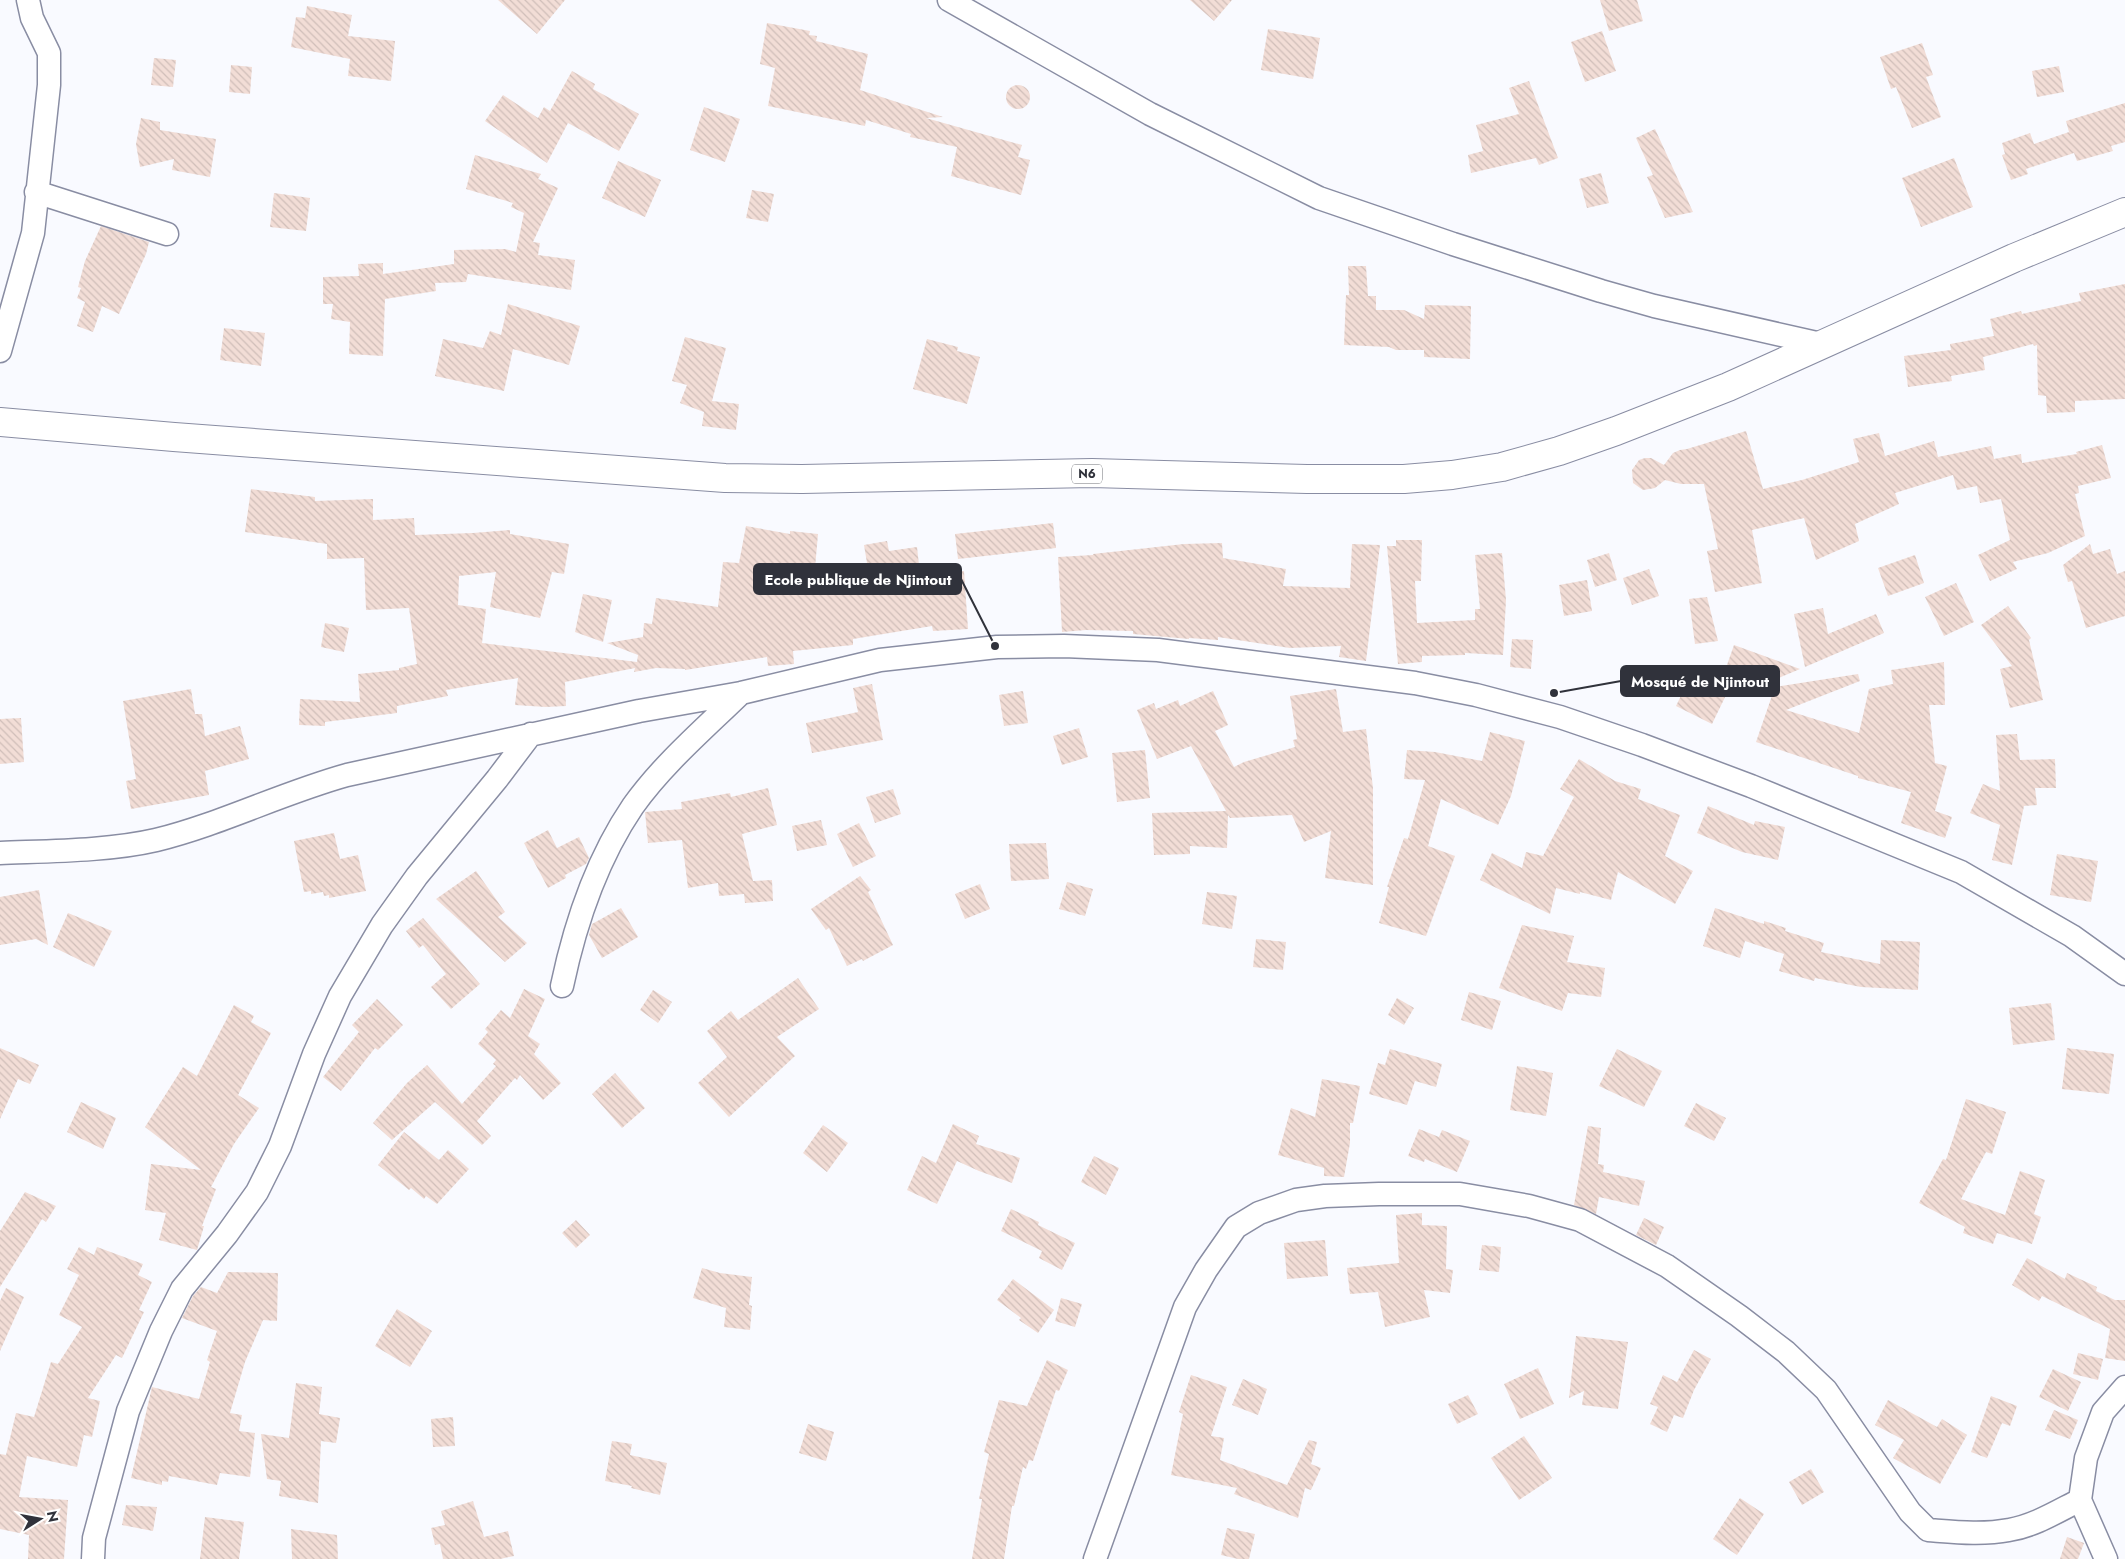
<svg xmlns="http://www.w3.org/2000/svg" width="2125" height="1559" font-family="Jost,sans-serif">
	<defs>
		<pattern id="building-back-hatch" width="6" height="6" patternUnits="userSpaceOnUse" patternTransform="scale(1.25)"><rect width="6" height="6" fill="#f2ddd6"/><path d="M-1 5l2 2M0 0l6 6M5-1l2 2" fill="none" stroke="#d0beb9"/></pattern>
	</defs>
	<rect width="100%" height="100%" fill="#f9faff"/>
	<path fill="url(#building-back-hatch)" d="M498,0H565L537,34Z
		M1190,0H1232L1214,21Z
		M1600,0H1637L1643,21L1609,31Z
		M307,6L352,15L348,36L395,41L391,81L348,76L350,59L291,47L296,17L305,18Z
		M767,23L810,31L809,35L817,36L816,41L868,54L860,90L943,117L926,118L1022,145L1018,157L1030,160L1021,195L951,176L957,147L910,137L911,134L866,120L865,126L768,106L775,68L760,64Z
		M1268,29L1320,38L1313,79L1261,70Z
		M1602,31L1616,71L1585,82L1571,42Z
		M1922,43L1933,75L1926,77L1941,117L1912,128L1896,87L1891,89L1880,57Z
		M154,58L176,60L173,87L151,85Z
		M231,65L252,67L250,94L229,92Z
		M2059,66L2064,92L2037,97L2032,71Z
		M572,71L595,84L593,89L639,114L619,151L568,123L547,163L485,121L503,95L538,118L544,107L550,111Z
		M1529,81L1558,158L1539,165L1536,158L1471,173L1468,155L1483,151L1476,125L1519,114L1509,88Z
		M1006 97a12 12 0 1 1 24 0a12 12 0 1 1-24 0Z
		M2125,103V142L2111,146L2113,151L2077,161L2074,153L2026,169L2028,174L2011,180L2002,155L2005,154L2002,143L2030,133L2034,144L2069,132L2066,121Z
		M704,107L740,119L725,162L690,150Z
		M141,118L160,122V130L216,139L210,177L172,170L174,159L140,167L136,144Z
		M1655,129L1693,212L1665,218L1647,177L1653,175L1636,138Z
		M475,155L541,174L538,179L558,188L533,242L540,243L538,255L575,260L571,290L468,274L466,282L435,283L436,291L385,299L383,356L349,354L350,322L331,319L333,304H323V277L359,276L358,264L383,263V274L454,264V250L505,249L516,252L524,213L511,207L513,203L466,189Z
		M1954,158L1973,207L1921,227L1902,178Z
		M618,161L661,180L645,217L602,198Z
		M1601,173L1609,203L1587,208L1579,179Z
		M752,190L774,194L768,222L746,218Z
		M274,193L310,198L306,231L270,227Z
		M101,226L149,242L146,254L119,314L102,306L93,332L77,326L85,302L77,298L81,288L78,287L85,261Z
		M1348,266H1366L1368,296H1376V310H1404L1424,319L1425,305L1471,306L1470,359L1424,357V350H1396L1389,347L1344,345L1346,295H1349Z
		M2125,284V399L2075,401V412L2047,413L2046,396L2038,395L2037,345L2034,346L2033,344L1983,357L1985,370L1951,376L1952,381L1908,387L1904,356L1951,350L1950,344L1994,336L1990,319L2021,311L2022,314L2081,301L2079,293Z
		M508,304L580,326L569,365L513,349L504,391L435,376L443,339L483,348L490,331L501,335Z
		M224,328L265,333L261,366L220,360Z
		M685,337L726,348L712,401L739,404L736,430L702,426L704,412L680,403L687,385L672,381Z
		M927,339L958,347L957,351L980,357L967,404L913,389Z
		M1746,431L1763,489L1802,480L1859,462L1853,439L1879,433L1885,456L1934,441L1938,457L1991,446L1994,459L2021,454L2022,463L2077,454L2076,452L2102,445L2111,478L2078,486L2079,493L2075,494L2085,536L2048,553L2013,562L2017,569L1990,581L1978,555L2010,540L2001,499L1980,503L1977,486L1957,490L1953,475L1895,493L1899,504L1855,524L1859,541L1816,560L1804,518L1752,530L1762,583L1715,592L1707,551L1718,549L1704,484H1681L1665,480L1655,488L1643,490L1633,483L1632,470L1639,460L1645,458H1651L1664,465L1673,453L1680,450L1687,449Z
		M251,489L315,497V501L373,499V520L414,518L415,535L473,533L510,530V534L569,544L564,574L552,572L540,618L490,607L496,572L459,576L458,605L486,609L482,643L637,662L638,655L607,643L643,637L644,623L652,624L656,598L718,607L723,562L739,563L746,526L790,534V531L818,534L815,568L867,563L864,545L887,541L889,551L917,547L920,574L964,571L968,629L933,631L932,626L853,639V645L793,651L794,664L768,666L767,657L685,670V669L656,668L634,672L635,668L565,682L566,706L546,707L515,705L518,678L446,690L448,696L397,706V713L325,722V726L299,725L300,699L360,702L358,674L399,670V668L417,664L409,608L366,610L364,558L327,559V544L245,532Z
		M1053,523L1056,548L958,559L955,534Z
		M1396,540H1422L1421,581H1415L1417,623L1475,620V609H1480L1475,555L1502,553L1506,600L1503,655L1465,653V655L1422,656V662L1398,664L1387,546H1396Z
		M1222,543L1223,558L1286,569L1283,586L1350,588L1352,544L1380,545L1366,661L1339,657L1341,646L1290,648L1218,637V640L1189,638V639L1133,634V631L1086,630L1062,632L1058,557L1093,555V554L1184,544Z
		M2090,544L2093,554L2110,549L2117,574L2125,571V616L2086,628L2072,581L2068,582L2063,565Z
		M1609,553L1617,580L1595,587L1587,560Z
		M1915,555L1924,583L1888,596L1878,568Z
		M1649,569L1659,596L1632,605L1623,578Z
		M1587,580L1592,611L1564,616L1559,585Z
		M1956,583L1974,622L1944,636L1925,597Z
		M583,594L612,600L603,642L575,632Z
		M1707,597L1718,641L1695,644L1689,599Z
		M2008,606L2031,638L2029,640L2043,700L2010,708L2000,669L2012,666L1981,625Z
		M1823,608L1828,634L1876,614L1884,633L1805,667L1794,614Z
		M325,623L349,628L344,652L321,647Z
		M1512,639L1533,640L1531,669L1510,667Z
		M1734,645L1800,669L1762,685L1765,694L1722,679Z
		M1944,662L1945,705H1929L1935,763L1947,766L1935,811L1952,817L1945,838L1901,823L1911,792L1858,778V776L1756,742L1775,687L1858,674L1860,681L1786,710L1859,733L1869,689L1893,684L1891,670Z
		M1693,671L1729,689L1712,724L1676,706Z
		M872,684L883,740L812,753L806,723L858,712L853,688Z
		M191,689L195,714H202L205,736L240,726L249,759L205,771L209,795L131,809L126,781L136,779L123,701Z
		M1336,689L1343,732L1366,729L1373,788V885L1325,878L1331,831L1304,842L1292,815L1230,818L1228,815L1227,848L1190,846V854L1154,855L1152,813L1226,811L1191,746L1157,759L1137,710L1154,703L1156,709L1178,700L1180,706L1213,691L1228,725L1215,731L1234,767L1244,762L1295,747L1293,740L1297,739L1290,696Z
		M1023,691L1028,723L1004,726L999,695Z
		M21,718L24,762L0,764V719Z
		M1079,728L1088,757L1062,765L1053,736Z
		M1490,732L1525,741L1511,796L1498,825L1441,799L1428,846L1455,856L1426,936L1379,923L1389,887H1387L1404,838L1408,839L1425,780L1404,779L1407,750L1435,752L1482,761Z
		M2017,734L2020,760L2055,759L2056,788H2035L2037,805L2024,806L2012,865L1992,860L2000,825L1970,813L1983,784L2000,791L1996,735Z
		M1145,750L1150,798L1117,802L1112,753Z
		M1579,759L1615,781L1641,789L1638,799L1680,815L1665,856L1693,871L1675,904L1618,872L1611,900L1580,892V894L1556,888L1550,914L1480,880L1492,853L1522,868L1526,852L1543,856L1574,797L1560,789Z
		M768,788L777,825L742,834L753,881L772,880L773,901L745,903L744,894L719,896L718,883L688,888L682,840L648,843L645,812L682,809L681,802L730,793L731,797Z
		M893,789L901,814L875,823L866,797Z
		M1708,806L1754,825L1755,821L1785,827L1778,860L1742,852L1697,833Z
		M821,820L827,845L797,851L792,826Z
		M859,823L876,856L853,867L837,834Z
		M548,830L557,848L579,837L589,858L586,864L565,875L566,878L548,888L524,843Z
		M334,833L340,859L358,855L366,891L329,898V895L324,896L323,892L311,894V891L304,892L294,841Z
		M1046,843L1049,879L1011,881L1009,844Z
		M2057,854L2098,861L2091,902L2050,895Z
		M476,871L505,912L498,917L527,943L505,962L436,899Z
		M860,876L871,890L868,892L893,945L863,961L862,959L847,966L829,928L826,930L811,909Z
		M1067,882L1093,889L1085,916L1059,909Z
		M980,884L990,909L965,919L955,894Z
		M39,890L48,945L36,939L0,945V897Z
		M1207,892L1237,896L1232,929L1202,924Z
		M621,908L638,937L602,958L589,935L592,924Z
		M1715,908L1764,924V921L1786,928L1785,931L1824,943L1821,952L1880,964L1881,940L1920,942L1918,990L1861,987L1815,978L1814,981L1779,971L1784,954L1745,941L1740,958L1703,946Z
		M68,913L112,931L94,967L53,947Z
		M423,918L480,984L451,1009L431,987L446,974L423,945L419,948L406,931Z
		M1522,925L1574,936L1567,962L1605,968L1601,997L1568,993L1562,1011L1499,988Z
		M1256,939L1286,942L1283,970L1253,967Z
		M798,978L819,1009L777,1037L795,1056L729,1117L698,1083L727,1057L707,1031L731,1011L738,1020Z
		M524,989L545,999L528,1036L540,1044L534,1054L561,1083L543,1100L520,1075L517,1080L515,1078L477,1121L491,1136L482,1145L435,1102L392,1140L373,1123L407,1083L427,1065L462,1104L496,1066L493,1064L496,1060L478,1044L488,1032L485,1029L501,1010L510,1018Z
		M653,990L672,1002L658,1023L640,1010Z
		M1469,992L1501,1001L1492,1030L1461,1020Z
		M1397,998L1414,1008L1404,1025L1388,1015Z
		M377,999L403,1025L378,1050L375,1048L341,1091L323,1077L359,1032L352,1025Z
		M2051,1003L2055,1040L2013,1045L2009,1008Z
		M234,1005L254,1016L251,1022L271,1033L238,1095L259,1108L234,1144L211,1187L216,1189L202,1226H204L197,1250L159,1240L166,1213L145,1210L151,1164L201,1170L145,1127L183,1067L197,1076Z
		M0,1048L39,1065L30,1084L18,1079L0,1119Z
		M2067,1048L2114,1054L2109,1094L2062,1089Z
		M1390,1049L1442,1064L1436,1087L1415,1081L1407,1105L1369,1094L1378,1063L1385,1065Z
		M1617,1049L1662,1071L1644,1107L1599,1086Z
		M1517,1066L1553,1073L1546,1116L1510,1110Z
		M615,1073L645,1108L622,1128L592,1094Z
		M1322,1079L1360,1086L1353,1123H1350V1143L1344,1177L1324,1176V1168L1278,1155L1291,1108L1315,1117Z
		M1966,1099L2006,1112L1992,1154L1986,1152L1961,1199L2005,1215L2020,1171L2045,1180L2034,1214L2041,1217L2032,1244L1997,1233L1993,1244L1963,1233L1965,1227L1919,1203L1943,1159L1946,1160Z
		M81,1102L116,1118L103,1149L67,1132Z
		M1696,1103L1726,1118L1714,1141L1684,1126Z
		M953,1124L979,1136L976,1144L1020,1158L1012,1183L979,1171L957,1161L937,1204L907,1190L922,1156L936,1163Z
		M823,1125L848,1143L827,1172L803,1153Z
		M1588,1126L1601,1128L1598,1164L1604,1165L1603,1172L1645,1181L1639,1206L1599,1197L1596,1214L1574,1205Z
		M1419,1129L1439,1137L1442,1130L1470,1141L1457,1172L1425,1159L1424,1162L1408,1156Z
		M404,1132L439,1160L448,1150L469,1169L437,1204L426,1196L424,1199L411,1188L409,1190L378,1165Z
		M1094,1156L1119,1168L1106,1195L1081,1182Z
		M25,1192L56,1206L46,1222L42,1219L0,1287V1231Z
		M1011,1209L1039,1222L1038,1225L1075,1243L1062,1270L1039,1258L1042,1251L1001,1231Z
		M1422,1213V1225L1447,1226L1446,1269L1453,1270L1450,1293L1424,1290L1430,1317L1385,1327L1378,1292L1350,1294L1347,1268L1399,1263L1396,1215Z
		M1644,1218L1664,1227L1656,1245L1636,1235Z
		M576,1220L590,1235L576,1248L562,1233Z
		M1325,1240L1328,1276L1287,1279L1284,1243Z
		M1482,1245L1501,1247L1499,1272L1479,1270Z
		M79,1247L94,1255L97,1247L143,1264L138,1275L152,1282L139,1310L144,1312L122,1358L116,1355L88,1398L100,1401L92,1437L84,1435L77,1467L27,1456L19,1497L68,1500L64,1559H28L29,1535L0,1529V1454L6,1455L16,1413L34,1417L51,1362L58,1364L82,1327L59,1315L79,1275L67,1269Z
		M2027,1258L2065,1279L2067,1273L2097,1287L2096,1291L2115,1300H2125V1361L2105,1358L2110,1329L2042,1296L2039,1301L2012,1285Z
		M702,1268L720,1273L752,1277L749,1305L752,1306L750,1330L724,1327L726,1308L693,1298Z
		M228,1272L278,1273L277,1321L263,1320L245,1362L230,1413L242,1415L239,1431L255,1433L250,1477L220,1473L217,1485L169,1476L168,1482L162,1481V1485L131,1478L152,1387L199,1399L210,1362L207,1360L217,1331L182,1318L193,1296L201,1287L217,1293Z
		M1013,1279L1054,1310L1038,1333L1019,1320L1021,1318L997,1300Z
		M6,1288L24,1297L0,1351V1301Z
		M1061,1298L1082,1304L1075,1327L1055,1321Z
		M397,1309L432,1331L410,1367L375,1346Z
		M1576,1336L1628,1342L1618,1409L1582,1405L1584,1391L1569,1398Z
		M1694,1350L1711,1359L1694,1390L1683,1418L1674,1415L1667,1432L1650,1424L1658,1407L1650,1404L1663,1375L1677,1382Z
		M2078,1353L2103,1359L2098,1380L2073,1374Z
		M1047,1360L1068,1370L1059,1391L1056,1390L1033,1461L1029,1460L1026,1469L1023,1467L1014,1506H1012L1004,1559H972L982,1499H979L989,1454L984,1452L999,1400L1027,1406Z
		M1538,1368L1554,1404L1520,1419L1504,1384Z
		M2053,1369L2081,1382L2068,1411L2039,1397Z
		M1191,1375L1227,1387L1211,1436L1224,1438L1220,1460L1287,1485L1309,1440L1317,1442L1311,1464L1321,1468L1311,1490L1305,1488L1298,1518L1234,1494L1237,1488L1171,1475L1183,1414L1179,1412Z
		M1243,1379L1267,1389L1258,1415L1232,1405Z
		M296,1383L322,1387L319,1414L340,1418L336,1443L321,1441L318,1503L279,1496L281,1481L267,1479L261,1434L289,1438Z
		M1468,1395L1478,1414L1457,1424L1448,1404Z
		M1991,1396L2017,1406L2010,1426L2002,1423L1987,1458L1971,1452Z
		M1888,1400L1937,1427L1942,1419L1967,1435L1940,1484L1893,1458L1904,1440L1875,1425Z
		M2054,1410L2078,1420L2070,1439L2045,1430Z
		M453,1417L455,1446L433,1447L431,1419Z
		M808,1424L834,1432L826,1461L799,1453Z
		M1524,1436L1552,1478L1519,1500L1491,1458Z
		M612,1441L632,1444L630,1455L667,1463L660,1495L631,1488L632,1486L605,1481Z
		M1811,1469L1824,1492L1802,1505L1789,1482Z
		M1740,1498L1764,1514L1737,1555L1713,1539Z
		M473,1501L484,1537L508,1531L514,1556L500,1559H443L440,1544L435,1545L431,1528L445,1525L441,1511Z
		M126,1505L157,1507L153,1531L122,1525Z
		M205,1517L244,1522L239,1559H200Z
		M1227,1528L1255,1534L1249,1559H1238L1221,1555Z
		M291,1529L337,1535L338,1559H292Z
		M2067,1537L2084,1543L2078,1559H2060Z"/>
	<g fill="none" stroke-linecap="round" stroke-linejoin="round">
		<g stroke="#898da3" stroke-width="25">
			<path id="minor" d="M949,0L1150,114L1319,198L1453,244L1601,291L1654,306L1821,344
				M36,192L167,234
				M0,351L33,233L49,85V53L32,18L28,0
				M0,853C48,851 109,851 156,840C221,824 282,793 347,775L639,711L741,693L880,660L997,647L1064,646L1158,650L1415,683L1476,695L1560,717L1642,745L1751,786L1961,872L2072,936L2125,974
				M562,986C575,924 597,859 633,806C663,764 704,729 741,693
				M93,1559L94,1538L128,1411L161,1331L182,1289L227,1234L257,1192L280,1146L314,1054L340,996L382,925L417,876L497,779L531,734
				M1095,1559L1185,1307L1206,1270L1236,1227L1259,1213L1296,1200L1325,1196L1379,1194H1460L1529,1206L1580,1220L1667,1266L1739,1316L1786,1352L1826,1390L1910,1512L1928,1530C1955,1532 1982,1535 2009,1530C2034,1526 2058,1511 2080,1500
				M2106,1559L2080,1500L2086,1458L2103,1412L2125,1387"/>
		</g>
		<g stroke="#898da3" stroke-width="30">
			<path id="highway" d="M0,422L174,437L725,478L802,479L1092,473L1307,479H1404L1452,475L1502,467L1559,451L1616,431L1728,387L2014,258L2125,212"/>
		</g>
		<use href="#minor" stroke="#fff" stroke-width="22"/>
		<use href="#highway" stroke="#fff" stroke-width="28"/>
	</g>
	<g text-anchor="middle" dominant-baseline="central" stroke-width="4" stroke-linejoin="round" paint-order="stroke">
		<rect fill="#fff" stroke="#6e7076" stroke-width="1" x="1072" y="464.5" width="30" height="19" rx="4"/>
		<g font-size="12" font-weight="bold" fill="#30323b">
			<text x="1087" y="474">N6</text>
		</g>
	</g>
	<path fill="none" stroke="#30323b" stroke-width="2" d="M995 646L961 579M1554 693L1621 681"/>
	<g fill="#30323b" stroke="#fff" stroke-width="2">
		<circle cx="995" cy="646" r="5"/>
		<circle cx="1554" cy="693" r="5"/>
	</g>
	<g fill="#30323b" stroke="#30323b" stroke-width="2">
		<rect x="754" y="564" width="207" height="30" rx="5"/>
		<rect x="1621" y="666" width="158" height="30" rx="5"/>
	</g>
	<g font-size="15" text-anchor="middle" font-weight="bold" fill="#fff">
		<text x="858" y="585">Ecole publique de Njintout</text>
		<text x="1700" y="687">Mosqué de Njintout</text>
	</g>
	<g transform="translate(40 1519) rotate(79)" stroke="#ffffff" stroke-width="4" paint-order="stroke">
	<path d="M0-4L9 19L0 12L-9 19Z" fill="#30323b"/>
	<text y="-8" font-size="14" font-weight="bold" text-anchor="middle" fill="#30323b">N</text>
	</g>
</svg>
